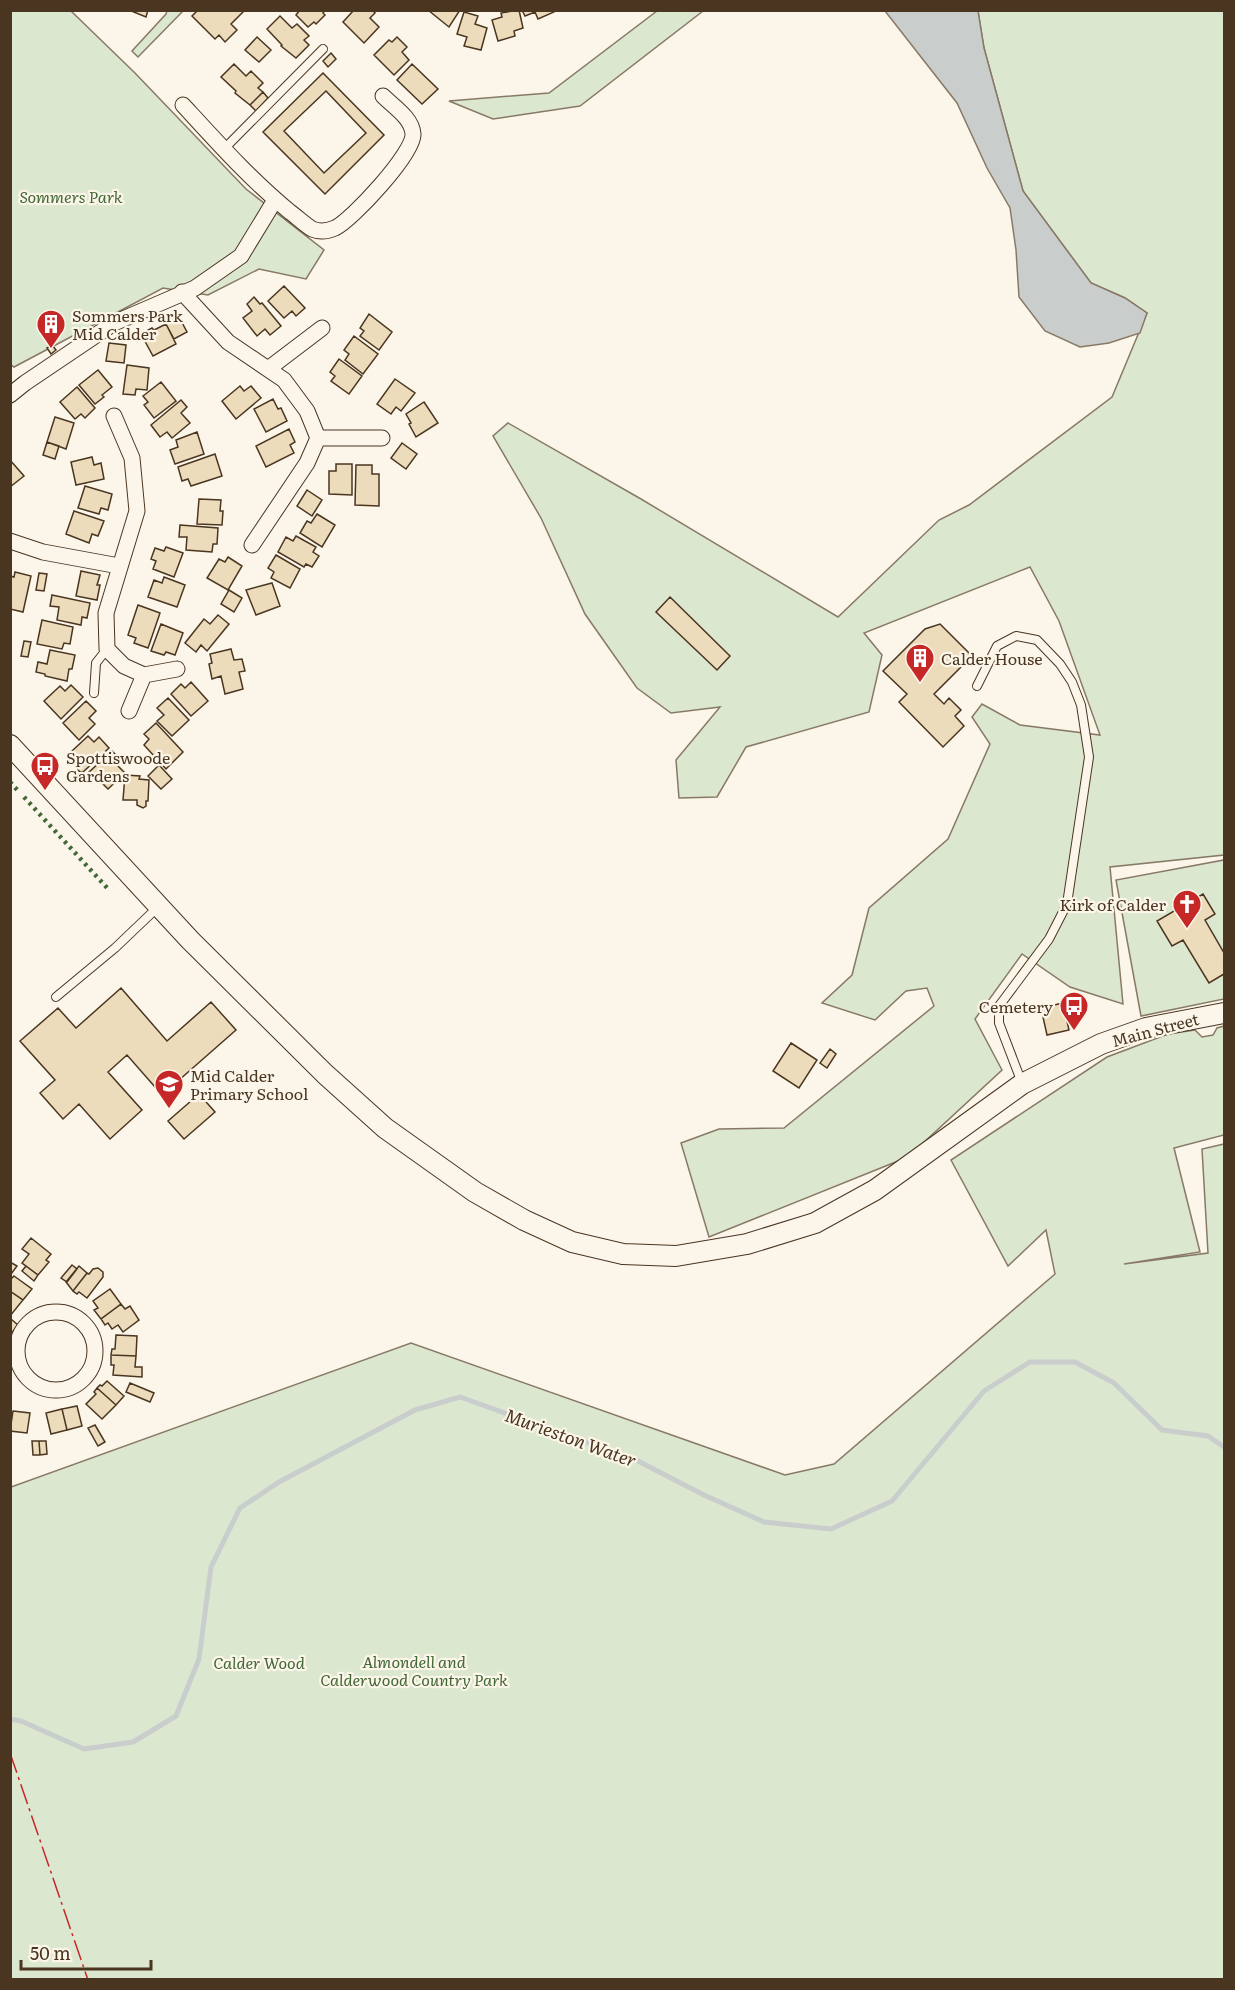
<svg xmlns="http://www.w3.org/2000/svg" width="1235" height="1990" font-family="Literata,serif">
	<rect width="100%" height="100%" fill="#fbf6e9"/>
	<path fill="#dce7d0" stroke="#887966" stroke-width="1.5" d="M10,11H71L135,73L246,189L324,250L306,279L259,269L208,295L163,288L14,367L10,364Z
		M167,11H183L138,57L132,51L166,14Z
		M657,11H703L580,106L493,119L449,101L549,93Z
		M978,11H1224V855L1110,867L1123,1004L1070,987L1022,954L975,1019L1002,1070L908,1157L709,1237L681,1143L719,1129L784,1128L934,1006L927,988L906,991L875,1020L822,1003L852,975L869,908L948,839L990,744L972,717L982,704L1020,725L1100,735L1059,621L1030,567L864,633L882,655L869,712L746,747L717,797L679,798L676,760L720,707L671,713L637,688L585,614L541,518L493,436L508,423L641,499L838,617L939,520L969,505L1112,397L1147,313L1125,298L1091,283L1023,191L984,48Z
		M1224,860V999L1141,1016L1116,880Z
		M1224,1026V1135L1174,1148L1200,1252L1124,1264L1208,1253L1202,1149L1224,1144V1979H11V1487L411,1343L785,1475L834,1464L1055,1274L1046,1230L1008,1266L951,1160L1107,1057L1168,1034L1195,1030L1202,1037L1213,1035L1217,1028Z"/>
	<path fill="#c9cecd" stroke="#887966" stroke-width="1.5" d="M885,11H978L984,48L1023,191L1091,283L1125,298L1147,313L1140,333L1109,343L1080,347L1045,331L1019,297L1016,250L1010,208L987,168L957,103Z"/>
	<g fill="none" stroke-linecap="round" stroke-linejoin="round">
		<path stroke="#c9cecd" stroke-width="5" d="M10,1719L21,1721L84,1749L133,1742L176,1716L199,1659L211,1567L240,1508L279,1482L415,1410L460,1397L636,1460L704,1495L764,1522L831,1529L892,1501L984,1391L1030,1362H1075L1114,1383L1162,1430L1208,1436L1224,1447"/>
	</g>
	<path fill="#ecdcbc" stroke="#4a3520" stroke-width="1.5" fill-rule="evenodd" d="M129,10H148L146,17Z
		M195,10H245L231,24L237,30L225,42L219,35L215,39L192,16L196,12Z
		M300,10H325L323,13L325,15L316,24L314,22L308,27L296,15Z
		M354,10H373L375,13L370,18L379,27L364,43L343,22Z
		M428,10H460L449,27Z
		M519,10L523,28L514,31L515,36L498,41L492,20L502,17L501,13Z
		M522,10H553L554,12L538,19L535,12L525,16Z
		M464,12L478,16L475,24L487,28L481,50L464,46L467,37L457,34Z
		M280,16L292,28L297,24L309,36L304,40L309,45L296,58L281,46L282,45L267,29Z
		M257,37L271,50L259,62L245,50Z
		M397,37L407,47L402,52L409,60L394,75L374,55L389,40L392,42Z
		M331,53L336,59L328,67L323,61Z
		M234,64L246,76L251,71L263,83L258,88L263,92L250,105L235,93L236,91L221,77Z
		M412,64L438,89L422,104L397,80Z
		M323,73L384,135L325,194L263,132ZM326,91L366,133L324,173L284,131Z
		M263,92L268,98L256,111L250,105Z
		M284,286L305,308L296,316L292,311L284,318L268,301Z
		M254,297L260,304L262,303L281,326L270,335L265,329L257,336L243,318L252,311L247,304Z
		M369,314L392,332L379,350L360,336L364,331L360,328Z
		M179,317L187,332L174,339L166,324Z
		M166,324L176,344L153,356L141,334L152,328L154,330Z
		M354,336L378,354L363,374L345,360L349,354L344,350Z
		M109,343L126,345L124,363L106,361Z
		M52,345L56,350L51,354L47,348Z
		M339,359L362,376L349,394L331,381L335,376L330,372Z
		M127,365L149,368L147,390L136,389L135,395L123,394Z
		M98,370L112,387L102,395L104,397L95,404L79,385Z
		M395,379L415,393L401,411L396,407L391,414L377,404Z
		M161,382L176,401L154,418L144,405L148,402L143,396Z
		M240,386L244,391L251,386L261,398L236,419L222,401Z
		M77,387L95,408L85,418L81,414L75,419L60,402Z
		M273,399L278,409L281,408L287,421L266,432L254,409Z
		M181,400L187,407L181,413L190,423L172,438L167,432L160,437L151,425Z
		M424,402L438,423L416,437L409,424L411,423L406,414Z
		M55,417L74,423L66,449L47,442Z
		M289,429L295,442L290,445L294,453L266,467L256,446Z
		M197,432L204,454L175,464L170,450L178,447L176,440Z
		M47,442L59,446L55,459L43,455Z
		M402,443L417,454L406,469L391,458Z
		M215,454L222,476L191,486L188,479L182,481L178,467Z
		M92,457L94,465L101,463L104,479L76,485L71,462Z
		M10,460L24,476L10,487Z
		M336,464H352V495L329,494V471H336Z
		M356,465H372V474H379V506L355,505Z
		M85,486L112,494L108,510L101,508L99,514L78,508Z
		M307,490L322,500L312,516L297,506Z
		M199,499L221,500L220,511H223L222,525L197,524Z
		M74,511L104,521L98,536L92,534L89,543L66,534Z
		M317,514L335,525L322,547L300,533L307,521L311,523Z
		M180,525L218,528L217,544H213L212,552L186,550L187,537H179Z
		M296,536L316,547L313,552L319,556L312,567L306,564L304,567L278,552L286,537L293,541Z
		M166,547L183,553L174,577L153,569L156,561L151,559L155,548L164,551Z
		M276,555L300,569L290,588L271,578L274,572L268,568Z
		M228,557L242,566L228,590L207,578L219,559L225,562Z
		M81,571L100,575L97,585H100L97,600L76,596Z
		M15,572L31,576L23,612L10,609V576L14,577Z
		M39,573L47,574L44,591L36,590Z
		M164,577L185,585L177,607L148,597L154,580L162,583Z
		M272,583L280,606L256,615L246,590Z
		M229,590L242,598L234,612L221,604Z
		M52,595L90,603L87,618L82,617L81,625L57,620L59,607L50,606Z
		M670,597L730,656L717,670L656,612Z
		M138,605L160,613L148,648L134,643L136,638L128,635Z
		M218,615L229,624L207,651L201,645L196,652L185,643L204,619L210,624Z
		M42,620L73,627L70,644L64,643L62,649L37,644Z
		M161,624L183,633L175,655L166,652L164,655L151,651Z
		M940,624L972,656L934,694L944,704L949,698L961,710L955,716L964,726L943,747L899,702L907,694L883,671L925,629Z
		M24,641L31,642L28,657L21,656Z
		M231,649L234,660L242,659L245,671L239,672L243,689L225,694L221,676L212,679L209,664L212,663L210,654Z
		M50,650L75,655L72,669H69L67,681L45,676V674L36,672L38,662L47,664Z
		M191,682L208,701L191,716L171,694L181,684L185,688Z
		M71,685L83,697L61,719L44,701L60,686L65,691Z
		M168,698L189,720L172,736L157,721L164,715L157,708Z
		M86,701L96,711L89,718L95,724L79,740L63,723Z
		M156,723L183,752L166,769L144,745L149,739L144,734Z
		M88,736L94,742L99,737L109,748L83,772H80L75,767V763L79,759L72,751Z
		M112,751L122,761L117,765L125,773L108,789L98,779L96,781L92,780L88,773Z
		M159,765L172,779L161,789L148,776Z
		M125,775L140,776L139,779L149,780L148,801H146V806L143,808L137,805V800H123Z
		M1203,894L1215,914L1205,920L1224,953V974L1209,983L1183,940L1172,946L1157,921Z
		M121,988L167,1041L211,1002L236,1030L162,1095L127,1055L108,1072L142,1110L110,1139L79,1104L63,1119L40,1093L55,1080L20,1041L58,1008L76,1028Z
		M1063,1003L1069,1030L1047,1035L1041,1008Z
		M791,1043L817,1060L799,1088L773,1071Z
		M830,1049L836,1054L827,1068L820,1063Z
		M199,1094L215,1112L184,1139L168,1121Z
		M31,1238L51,1254L46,1260L49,1262L38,1275L22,1263L29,1254L22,1249Z
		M10,1262L17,1266L11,1274L10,1273Z
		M72,1265L77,1269L67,1282L61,1278Z
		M26,1266L38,1275L34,1281L22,1271Z
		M79,1266L87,1273L73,1291L66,1282Z
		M98,1268L103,1272V1277L87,1298L79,1292L77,1294L73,1291L87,1273L89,1274L93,1269Z
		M14,1276L32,1289L23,1300L10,1291V1280Z
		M110,1289L121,1304L101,1319L94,1310L98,1308L93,1301Z
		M10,1291L23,1300L10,1316Z
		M121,1304L125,1309L130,1306L139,1320L123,1332L118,1325L112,1329L108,1323L105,1325L101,1319Z
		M11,1319L18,1325L10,1335V1320Z
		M116,1335L137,1336L136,1356L111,1355L112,1349H115Z
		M111,1355L136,1356L135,1367H142V1377L113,1375L114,1365H111Z
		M107,1381L124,1396L116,1405L97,1388L100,1385L102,1386Z
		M130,1383L154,1393L150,1402L126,1392Z
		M97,1388L116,1405L102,1419L86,1404L96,1394L94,1392Z
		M77,1406L82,1426L67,1430L62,1409Z
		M62,1409L67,1430L51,1434L46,1413Z
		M13,1411L30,1413L27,1433L10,1431Z
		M95,1425L105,1442L98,1446L88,1428Z
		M32,1441H39L40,1455H33Z
		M39,1441H46L47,1454L40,1455Z"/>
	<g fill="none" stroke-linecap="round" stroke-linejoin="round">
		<g stroke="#4a3520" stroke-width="10">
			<path id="service" d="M224,149L323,49
				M977,686L997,646L1016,636L1037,640L1060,664L1072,682L1081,705L1089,757L1067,904L1049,939L999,1006V1023L1022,1083
				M94,693L96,663L107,649
				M56,997L115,948L158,907"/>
		</g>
		<g stroke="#4a3520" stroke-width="17">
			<path id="minor" d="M183,105C217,142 251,180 290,212C297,217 305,225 312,229C319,232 328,231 335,228C352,220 414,153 413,134C412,118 394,107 383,96
				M182,292L228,342L284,380L307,411L318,438L307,463L252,545
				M268,369L322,328
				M10,395L25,383L114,323L195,288L241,256L275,200
				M114,416L132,458L137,511L106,613L107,649L124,666L144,675L177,669
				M318,438H382
				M10,541L43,552L119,566
				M129,711L144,675
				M17 1351a39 39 0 1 1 78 0a39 39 0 1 1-78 0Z"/>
		</g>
		<g stroke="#4a3520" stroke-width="22">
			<path id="tertiary" d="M10,745L190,940L325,1074L385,1128L475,1192L524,1220L572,1242L623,1254L676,1256L747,1244L815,1223L875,1190L1022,1084L1101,1044L1146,1028L1224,1013"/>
		</g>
		<use href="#service" stroke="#fbf6e9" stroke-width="8"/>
		<use href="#minor" stroke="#fbf6e9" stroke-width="15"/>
		<use href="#tertiary" stroke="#fbf6e9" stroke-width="20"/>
		<path stroke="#436837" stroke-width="4.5" stroke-dasharray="3 4.5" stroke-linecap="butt" d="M10,782L20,793
			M24,797L109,890"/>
		<path stroke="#c62828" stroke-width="1.5" stroke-dasharray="21 4.5 3 4.5" stroke-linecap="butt" d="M10,1753L88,1980"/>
	</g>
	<defs>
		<g id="building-pin" transform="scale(1.5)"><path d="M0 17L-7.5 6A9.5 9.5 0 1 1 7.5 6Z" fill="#c62828" stroke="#fbf6e9"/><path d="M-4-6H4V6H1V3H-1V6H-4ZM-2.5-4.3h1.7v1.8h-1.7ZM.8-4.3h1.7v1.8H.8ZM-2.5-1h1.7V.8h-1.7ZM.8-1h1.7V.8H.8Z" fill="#fff"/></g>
		<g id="bus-pin" transform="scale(1.5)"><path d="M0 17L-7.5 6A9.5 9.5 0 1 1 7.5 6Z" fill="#c62828" stroke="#fbf6e9"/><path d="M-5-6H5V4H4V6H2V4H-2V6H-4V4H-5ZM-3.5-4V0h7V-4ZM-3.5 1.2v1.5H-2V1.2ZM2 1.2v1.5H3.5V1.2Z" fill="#fff"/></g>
		<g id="church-pin" transform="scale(1.5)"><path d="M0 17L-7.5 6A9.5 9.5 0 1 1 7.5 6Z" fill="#c62828" stroke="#fbf6e9"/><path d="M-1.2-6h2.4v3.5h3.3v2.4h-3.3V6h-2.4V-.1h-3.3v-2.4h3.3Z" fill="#fff"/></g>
		<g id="school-pin" transform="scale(1.5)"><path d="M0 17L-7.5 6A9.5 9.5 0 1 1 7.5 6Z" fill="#c62828" stroke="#fbf6e9"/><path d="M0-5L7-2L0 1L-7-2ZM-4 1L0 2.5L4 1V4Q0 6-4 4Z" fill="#fff"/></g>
	</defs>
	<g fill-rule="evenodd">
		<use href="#building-pin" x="51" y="324"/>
		<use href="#building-pin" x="920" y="658"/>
		<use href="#bus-pin" x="45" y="766"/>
		<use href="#church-pin" x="1187" y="904"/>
		<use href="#bus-pin" x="1074" y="1006"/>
		<use href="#school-pin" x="169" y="1084"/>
	</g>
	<g text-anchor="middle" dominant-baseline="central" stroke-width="4.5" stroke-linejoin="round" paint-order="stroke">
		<g font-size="16" font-style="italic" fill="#436837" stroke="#fbf6e9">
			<text x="71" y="196">Sommers Park</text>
			<text x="414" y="1661">Almondell and<tspan x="414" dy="18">Calderwood Country Park</tspan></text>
			<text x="259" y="1662">Calder Wood</text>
		</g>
		<g font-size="16" fill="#4a3520" stroke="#fbf6e9" text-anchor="start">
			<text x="72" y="315">Sommers Park<tspan x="72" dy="18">Mid Calder</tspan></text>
			<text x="941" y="658">Calder House</text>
			<text x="66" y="757">Spottiswoode<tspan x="66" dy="18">Gardens</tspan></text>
			<text x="1166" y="904" text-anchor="end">Kirk of Calder</text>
			<text x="1053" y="1006" text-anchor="end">Cemetery</text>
			<text x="190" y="1075">Mid Calder<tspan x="190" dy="18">Primary School</tspan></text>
		</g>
		<g font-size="16" fill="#4a3520" stroke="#fbf6e9">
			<text transform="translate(1155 1029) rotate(-15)">Main Street</text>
		</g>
		<g font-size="18" font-style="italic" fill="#4a3520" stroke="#fbf6e9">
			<text transform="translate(571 1437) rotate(20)">Murieston Water</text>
		</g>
	</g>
	<rect width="1235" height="1990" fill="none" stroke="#4a3520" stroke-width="24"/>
	<path d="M21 1960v9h130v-9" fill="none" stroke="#4a3520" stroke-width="3"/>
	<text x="30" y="1960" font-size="18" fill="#4a3520" stroke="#fbf6e9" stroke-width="4.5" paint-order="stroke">50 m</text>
</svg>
